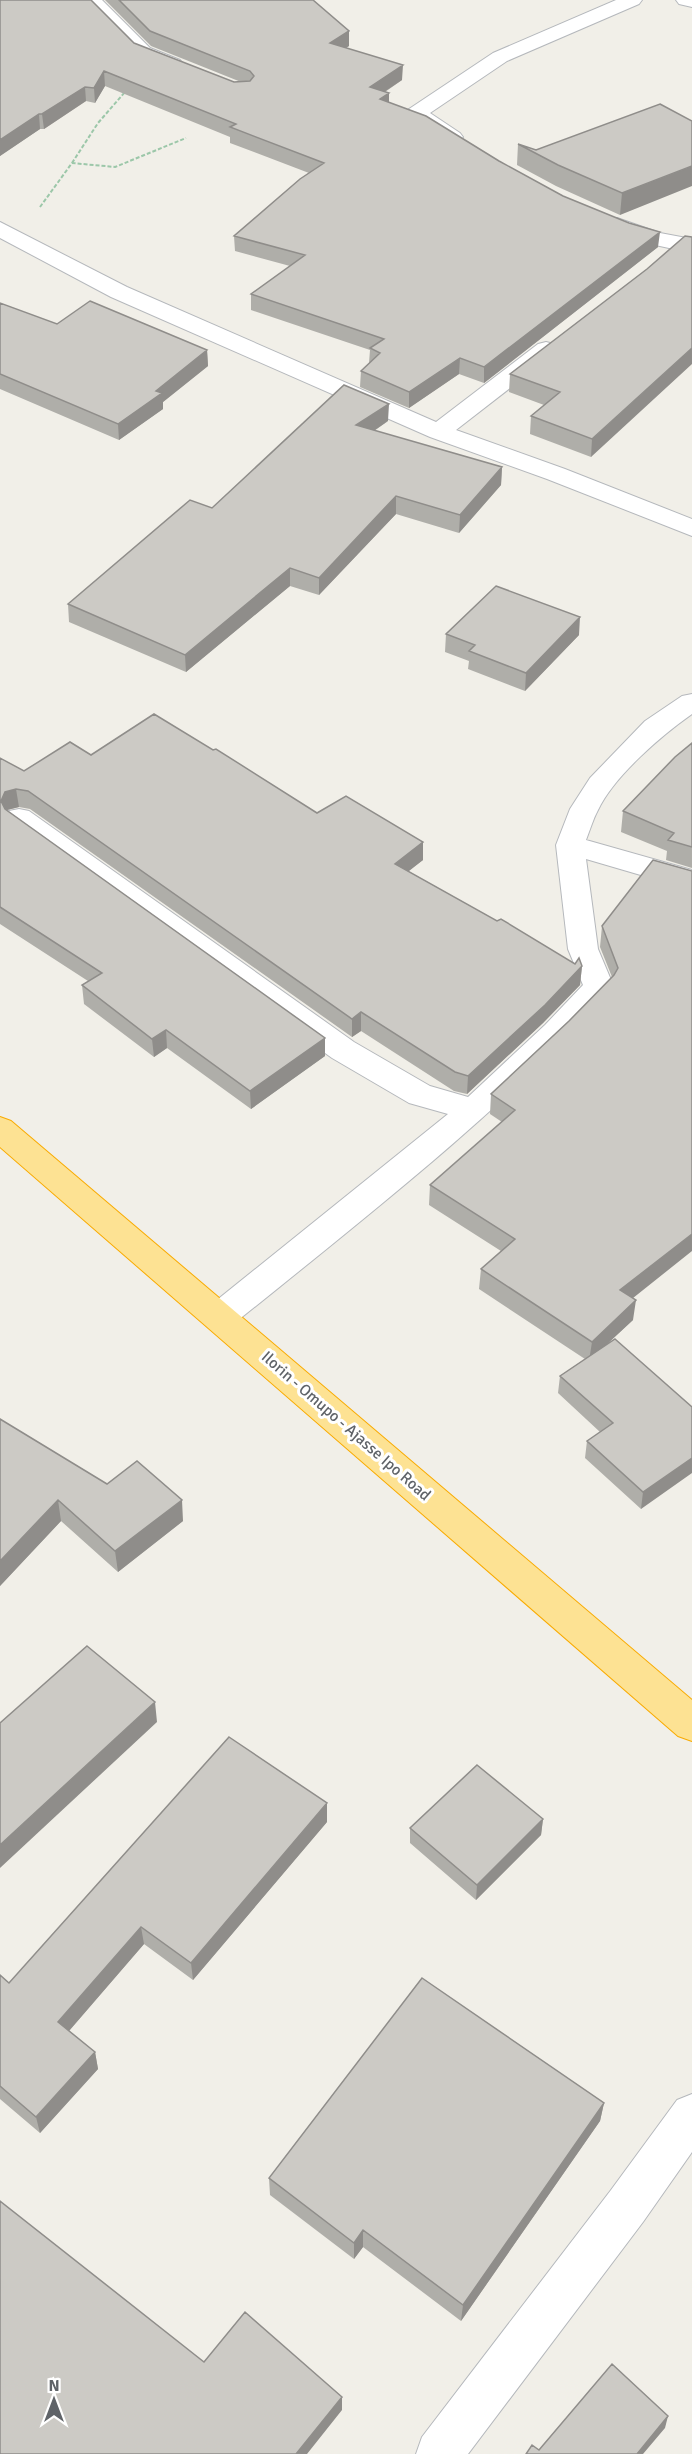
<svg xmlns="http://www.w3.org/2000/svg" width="692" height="2454" font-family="Signika,sans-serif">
	<rect width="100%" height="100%" fill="#f1efe8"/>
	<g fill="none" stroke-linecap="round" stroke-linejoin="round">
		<g stroke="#b5b8bc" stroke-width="2">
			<path id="street" d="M81,0H102L150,48L180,60L183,64L180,68H166L136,56Z
				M616,0H642L639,4L507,61L430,113L460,133L463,137L460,141L453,143L446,141L406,113L409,109L493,53Z
				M676,0H692V7L679,4Z
				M617,218L660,233L692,239V253L646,243L609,230L606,225L609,220Z
				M0,222L127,287L436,422L538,344L546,342L554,344L558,349L554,354L456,430L565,469L692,519V536L547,479L430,437L111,297L0,238Z
				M692,694V714C662,735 614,776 598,810C593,819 590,830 586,840L692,870V890L586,859L598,949L614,987L610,994C494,1118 362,1220 231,1326L219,1330L207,1326L202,1317L207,1308L448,1114L409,1103L332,1058L9,825L5,818L9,811L19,809L29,811L354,1042L430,1086L468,1097L545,1025L583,985L568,949L556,845L570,809L590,778L645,721L682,696Z
				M692,2094V2152L643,2222L468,2454H416L422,2437L611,2190L677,2100Z"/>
		</g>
		<g stroke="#f9ab00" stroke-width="2">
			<path id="highway" d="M0,1117L11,1121L692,1700V1741L678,1736L0,1147Z"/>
		</g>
		<path stroke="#9cc7a9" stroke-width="2" stroke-dasharray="4 2" stroke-linecap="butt" d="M72,163L98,123L125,92
			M40,207L72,163L115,167L186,138"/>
		<use href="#street" fill="#fff" fill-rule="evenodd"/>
		<use href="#highway" fill="#fde293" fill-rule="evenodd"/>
	</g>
	<path fill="#afaea9" d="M0,0L134,43L234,82H241L151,46L105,0H313L349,46L346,48L402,80L385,92L389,102L658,247L484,383L459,374L409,408L360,387L361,371L369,363L370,350L251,310V294L290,266L235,251L234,236L309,173L230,143V137L105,86L95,103L86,101L44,129H40L0,156Z
		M692,121L620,215L556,186L517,165L518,144L536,150Z
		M647,269L591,457L530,434L531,416L544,405L509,392L510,374Z
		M0,303L57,324L207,350L208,366L163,402V409L119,440L0,389Z
		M388,421L374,431L502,467L501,485L459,533L396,514L319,595L290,586L186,672L69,622L68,604L212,508Z
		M446,634L579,635L525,691L468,669L469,661L445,652Z
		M692,743V868L666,860L667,851L621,832L623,811Z
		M91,755L317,813L423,842V860L408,871L497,921L575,964L582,966L580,985L543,1023L467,1094L454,1091L361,1031L352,1037L30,809L19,807L7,810L325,1056L251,1109L167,1048L154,1057L84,1004L82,985L88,981L0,924V758L24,771Z
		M653,860L633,1298V1320L609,1342L692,1407L641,1509L585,1458L587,1441L600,1432L558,1393L560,1376L585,1359L479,1289L481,1269L501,1251L429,1205L430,1185L502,1122L490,1114L491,1094L569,1021L612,977L600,947L602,926Z
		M0,1419L107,1484L183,1521L118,1572L61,1521L0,1586Z
		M543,1819L541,1835L476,1900L410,1843V1828Z
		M327,1822L193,1980L144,1944L69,2031L95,2052L98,2069L40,2133L0,2099V1975L9,1983Z
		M604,2103L600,2121L461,2321L363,2247L354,2259L270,2195L269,2178Z"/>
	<path fill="#8f8d8a" d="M349,31V46L330,57V43Z
		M403,65L402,80L369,102L370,87Z
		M104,71L105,86L95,103L94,88Z
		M85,87L86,101L44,129L42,114Z
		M389,93V108L380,99Z
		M39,114L40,129L0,156V140Z
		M692,166V186L620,215L622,193Z
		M660,232L658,247L484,383V367Z
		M692,348V364L591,457L592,439Z
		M207,350L208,366L163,402V409L119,440L118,424L156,391Z
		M460,358L459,374L409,408V392Z
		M389,404L388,421L356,443V425Z
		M502,467L501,485L459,533L460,515Z
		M396,496V514L319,595V578Z
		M290,568V586L186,672L185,655Z
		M580,617L579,635L525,691L526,673Z
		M16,789L19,807L7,810L3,819L1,801L5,792Z
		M423,842V860L395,882V864Z
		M582,966L580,985L543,1023L467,1094L468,1076Z
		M361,1012V1031L352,1037V1019Z
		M166,1030L167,1048L154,1057L152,1039Z
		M325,1038V1056L251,1109L250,1091Z
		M692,1234V1251L618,1310L620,1290Z
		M636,1300L633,1320L589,1361L592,1342Z
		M692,1458V1473L641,1509L643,1492Z
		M58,1500L61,1521L0,1586V1561Z
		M182,1500L183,1521L118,1572L115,1551Z
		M155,1702L157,1722L0,1868V1845Z
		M327,1803V1822L193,1980L191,1963Z
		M543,1819L541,1835L476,1900L477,1885Z
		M141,1927L144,1944L62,2039L58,2022Z
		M95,2052L98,2069L40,2133L36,2117Z
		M604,2103L600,2121L461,2321L463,2305Z
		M363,2230V2247L354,2259V2243Z
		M342,2397V2410L307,2454H296Z
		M668,2416L665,2428L643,2454H637Z"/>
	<path fill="#cccac5" stroke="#8f8d8a" stroke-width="1.5" d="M0,0H91L134,43L234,82L250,81L254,76L250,71L150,31L119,0H313L349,31L330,43L403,65L370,87L389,93L380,99L426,116L499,161L563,196L629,223L660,232L484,367L460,358L409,392L361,371L380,353L370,348L384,339L251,294L305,255L234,236L300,179L324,163L230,127L236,124L104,71L94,88L85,87L42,114H39L0,140Z
		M660,104L692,121V166L622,193L558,165L518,144L536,150Z
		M685,236L692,237V348L592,439L531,416L560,392L510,374L647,269Z
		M90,301L207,350L156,391L162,393L118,424L0,374V303L57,324Z
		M344,385L389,404L356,425L502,467L460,515L396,496L319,578L290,568L185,655L68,604L190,500L212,508Z
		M496,586L580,617L526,673L469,651L475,645L446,634Z
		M154,714L213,750L216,749L317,813L346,796L423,842L395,864L497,921L501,919L575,964L579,958L582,966L545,1005L468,1076L455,1072L361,1012L352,1019L28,791L16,789L5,792L1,801L5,809L325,1038L250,1091L166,1030L152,1039L82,985L102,973L0,907V758L24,771L70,742L91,755Z
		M692,743V847L668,840L674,833L623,811L675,757Z
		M653,860L692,871V1234L620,1290L636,1300L592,1342L481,1269L515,1239L430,1185L515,1110L491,1094L569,1021L614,975L618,968L602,926Z
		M615,1339L692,1407V1458L643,1492L587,1441L613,1423L560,1376Z
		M0,1419L107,1484L137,1461L182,1500L115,1551L58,1500L0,1561Z
		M87,1646L155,1702L0,1845V1723Z
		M229,1737L327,1803L191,1963L141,1927L58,2022L95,2052L36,2117L0,2086V1975L9,1983Z
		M477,1765L543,1819L477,1885L410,1828Z
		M422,1978L604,2103L463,2305L363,2230L354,2243L269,2178Z
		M0,2201L204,2362L245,2312L342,2397L296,2454H0Z
		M612,2364L668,2416L637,2454H526L532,2445L539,2450Z"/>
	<g text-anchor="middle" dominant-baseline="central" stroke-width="6" stroke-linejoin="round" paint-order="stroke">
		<g font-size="16" fill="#5f6368" stroke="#fff">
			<text transform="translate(346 1426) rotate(41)">Ilorin - Omupo - Ajasse Ipo Road</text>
		</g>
	</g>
	<g transform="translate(54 2400)" stroke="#ffffff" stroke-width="4.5" paint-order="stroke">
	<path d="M0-4.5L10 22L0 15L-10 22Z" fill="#5f6368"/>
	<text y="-9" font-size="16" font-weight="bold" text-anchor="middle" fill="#5f6368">N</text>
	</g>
</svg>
